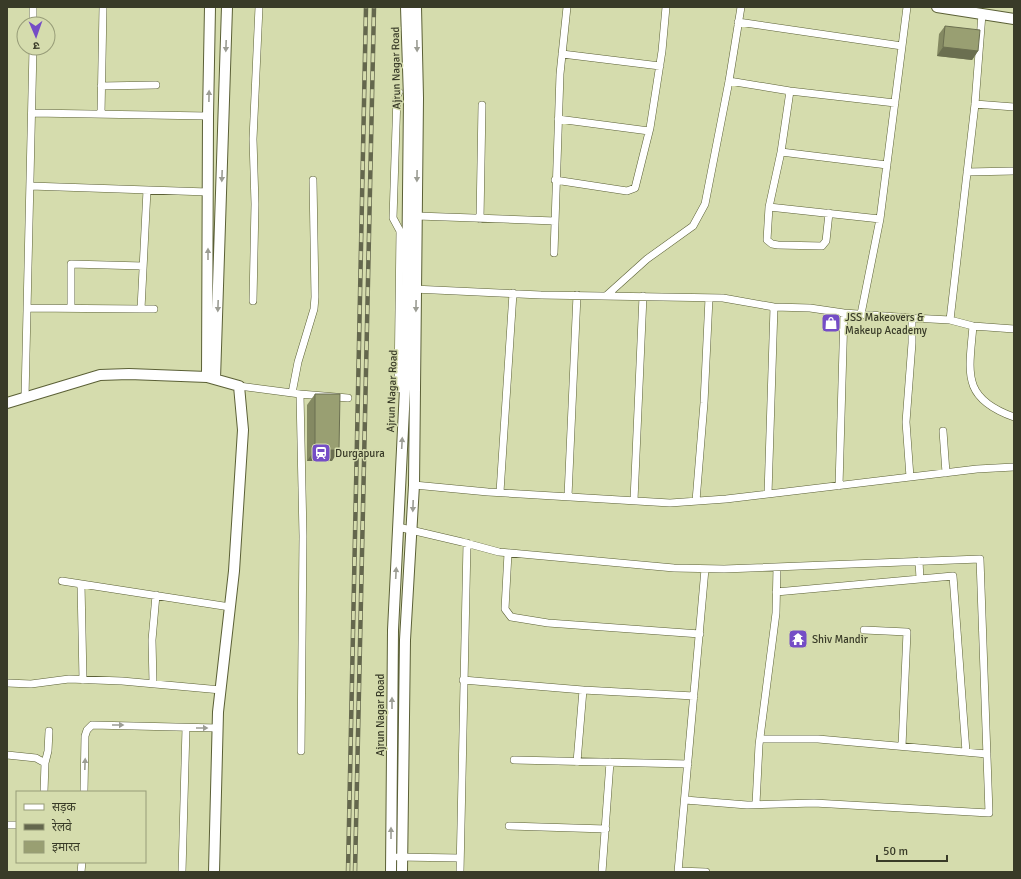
<svg xmlns="http://www.w3.org/2000/svg" width="1021" height="879" font-family="Signika,'Noto Sans Devanagari',sans-serif">
	<rect width="100%" height="100%" fill="#d5dcad"/>
	<g fill="none" stroke-linecap="round" stroke-linejoin="round">
		<g stroke="#5b6036" stroke-width="8">
			<path id="street" d="M738,22L902,46
				M33,24V7
				M562,54L660,66
				M729,81L790,91L895,103
				M101,86L156,85
				M790,91L781,152L769,207L767,240L772,244L778,245L822,246L826,241L829,213
				M975,104L1014,107
				M33,113L208,116
				M101,114L103,7
				M558,119L649,131
				M781,152L887,165
				M967,172L1014,171
				M555,180L627,191L635,188L650,128L662,51L666,7
				M30,186L208,192
				M769,207L880,219
				M417,216L555,221
				M480,219L482,105
				M554,253L560,74L567,7
				M413,289L541,295L723,298L774,307L810,308L844,313L912,318L950,320L973,326L1014,329
				M607,295L647,259L693,226L705,204L729,81L741,7
				M253,301L255,204L253,139L259,7
				M27,308L141,309L147,190
				M71,308V264L143,266
				M141,309H154
				M861,314L880,219L907,7
				M950,320L975,104L982,14
				M973,326C969,373 961,398 1014,417
				M239,386L300,394L303,536L301,751
				M398,389L400,231L393,218L397,96L399,92
				M292,393L298,362L314,309L315,297L313,180
				M300,394L348,398
				M25,398L33,48
				M943,431L946,473
				M910,477L906,422L912,343V318
				M414,485L488,492L670,503L726,499L977,469L1014,467
				M839,486L844,313
				M500,492L513,293
				M768,494L774,307
				M568,496L577,295
				M634,500L643,296
				M696,501L704,403L709,298
				M398,527L462,542L499,552L674,568L724,569L980,559L989,813L814,803L747,805L685,800
				M508,553L505,609L511,617L548,623L700,634
				M919,561L920,579
				M62,581L230,607
				M81,584L83,680
				M776,592L953,576L966,752
				M864,630L907,632L902,746
				M463,680L583,690L694,696
				M7,683L31,684L69,679L122,681L221,690
				M153,683L152,640L156,595
				M760,739H818L987,754
				M7,755L36,758L45,763L44,792
				M514,760L688,764
				M577,762L583,690
				M45,763L48,751L49,731
				M84,792L85,736L87,730L92,725L218,728
				M756,804L759,745L776,613L777,567
				M7,825H17
				M509,826L606,829
				M398,857L460,858
				M678,871L706,872
				M81,872L82,862
				M182,872L186,728
				M460,872L467,543
				M602,872L610,762
				M678,872L705,569"/>
		</g>
		<g stroke="#5b6036" stroke-width="12">
			<path id="secondary" d="M937,7L1014,19
				M207,377L208,116L210,7
				M215,379L227,7
				M7,403L100,375L129,374L207,377L239,386L243,430L234,571L218,712L214,872
				M391,872L393,630L405,389L407,289L409,98L406,7
				M402,872L405,640L414,485L418,98L416,7"/>
		</g>
		<use href="#street" stroke="#fff" stroke-width="7"/>
		<use href="#secondary" stroke="#fff" stroke-width="10"/>
		<g stroke="#64674d" stroke-width="4.5">
			<path id="rail" d="M348,872L366,7
				M355,872L374,7"/>
		</g>
		<use href="#rail" stroke="#d5dcad" stroke-width="3" stroke-dasharray="9" stroke-linecap="butt"/>
	</g>
	<path fill="#848962" d="M945,26L978,51L972,60L937,56L939,34Z
		M315,394L332,461H307V405Z"/>
	<path fill="#6b6f50" d="M943,47L978,51L972,60L937,56Z
		M315,450H339L332,461H307Z"/>
	<path fill="#999f72" stroke="#6b6f50" d="M945,26L980,30L978,51L943,47Z
		M315,394H340L339,450H315Z"/>
	<defs><path id="oneway-solid" d="M-6-.8H1V-3.2L6.5 0L1 3.2V.8H-6Z"/></defs>
	<g fill="#9c9d94">
		<use href="#oneway-solid" transform="translate(226 46) rotate(92)"/>
		<use href="#oneway-solid" transform="translate(417 46) rotate(89)"/>
		<use href="#oneway-solid" transform="translate(209 96) rotate(-89)"/>
		<use href="#oneway-solid" transform="translate(222 176) rotate(92)"/>
		<use href="#oneway-solid" transform="translate(417 176) rotate(91)"/>
		<use href="#oneway-solid" transform="translate(208 254) rotate(-90)"/>
		<use href="#oneway-solid" transform="translate(218 306) rotate(92)"/>
		<use href="#oneway-solid" transform="translate(416 306) rotate(91)"/>
		<use href="#oneway-solid" transform="translate(402 443) rotate(-87)"/>
		<use href="#oneway-solid" transform="translate(413 506) rotate(92)"/>
		<use href="#oneway-solid" transform="translate(396 573) rotate(-87)"/>
		<use href="#oneway-solid" transform="translate(392 703) rotate(-90)"/>
		<use href="#oneway-solid" transform="translate(118 725)"/>
		<use href="#oneway-solid" transform="translate(202 728)"/>
		<use href="#oneway-solid" transform="translate(85 764) rotate(-88)"/>
		<use href="#oneway-solid" transform="translate(391 833) rotate(-90)"/>
	</g>
	<defs>
		<g id="shop-square" transform="scale(1)"><rect x="-9" y="-9" width="18" height="18" rx="4" fill="#754dc6" stroke="#d5dcad"/><path d="M-5-2.5h2.3a2.7 3.5 0 0 1 5.4 0H5L5.5 6h-11ZM-1.5-2.5h3a1.5 2.3 0 0 0-3 0Z" fill="#fff"/></g>
		<g id="station-square" transform="scale(1)"><rect x="-9" y="-9" width="18" height="18" rx="4" fill="#754dc6" stroke="#d5dcad"/><path d="M-3-6H3Q5-6 5-4V2Q5 4 3 4L4.5 6H3L1.5 4h-3L-3 6H-4.5L-3 4Q-5 4-5 2V-4Q-5-6-3-6ZM-3.5-4v3h7v-3ZM-3.5 1v1.5H-2V1ZM2 1v1.5H3.5V1Z" fill="#fff"/></g>
		<g id="temple-square" transform="scale(1)"><rect x="-9" y="-9" width="18" height="18" rx="4" fill="#754dc6" stroke="#d5dcad"/><path d="M0-6L5-2H3V0L6.5 2.5H4V6H1.5V3h-3V6H-4V2.5H-6.5L-3 0V-2H-5Z" fill="#fff"/></g>
	</defs>
	<g fill-rule="evenodd">
		<use href="#shop-square" x="831" y="323"/>
		<use href="#station-square" x="321" y="453"/>
		<use href="#temple-square" x="798" y="639"/>
	</g>
	<g text-anchor="middle" dominant-baseline="central" stroke-width="3" stroke-linejoin="round" paint-order="stroke">
		<g font-size="11" fill="#393b28" stroke="#d5dcad">
			<text transform="translate(396 68) rotate(-91)">Ajrun Nagar Road</text>
			<text transform="translate(392 391) rotate(-88)">Ajrun Nagar Road</text>
			<text transform="translate(380 715) rotate(-90)">Ajrun Nagar Road</text>
		</g>
		<g font-size="11" fill="#393b28" stroke="#d5dcad" text-anchor="start">
			<text x="845" y="317">JSS Makeovers &amp;<tspan x="845" dy="13">Makeup Academy</tspan></text>
			<text x="335" y="453">Durgapura</text>
			<text x="812" y="639">Shiv Mandir</text>
		</g>
	</g>
	<rect width="1021" height="879" fill="none" stroke="#393b28" stroke-width="16"/>
	<rect x="16" y="791" width="130" height="72" fill="#d5dcad" stroke="#979c78"/>
	<rect x="24" y="804" width="20" height="6" fill="#ffffff" stroke="#979c78"/>
	<text x="52" y="811" font-size="12" fill="#393b28">सड़क</text>
	<rect x="24" y="824" width="20" height="6" fill="#64674d" stroke="#979c78"/>
	<text x="52" y="831" font-size="12" fill="#393b28">रेलवे</text>
	<rect x="24" y="841" width="20" height="12" fill="#999f72" stroke="#979c78"/>
	<text x="52" y="851" font-size="12" fill="#393b28">इमारत</text>
	<g transform="translate(36 36) rotate(178)"><circle r="19" fill="#d5dcad" stroke="#979c78"/>
	<path d="M0-3L7 15L0 10L-7 15Z" fill="#754dc6"/>
	<text y="-6" font-size="11" font-weight="bold" text-anchor="middle" fill="#393b28">उ</text>
	</g>
	<path d="M877 855v6h70v-6" fill="none" stroke="#393b28" stroke-width="2"/>
	<text x="883" y="855" font-size="12" fill="#393b28" stroke="#d5dcad" stroke-width="3" paint-order="stroke">50 m</text>
</svg>
